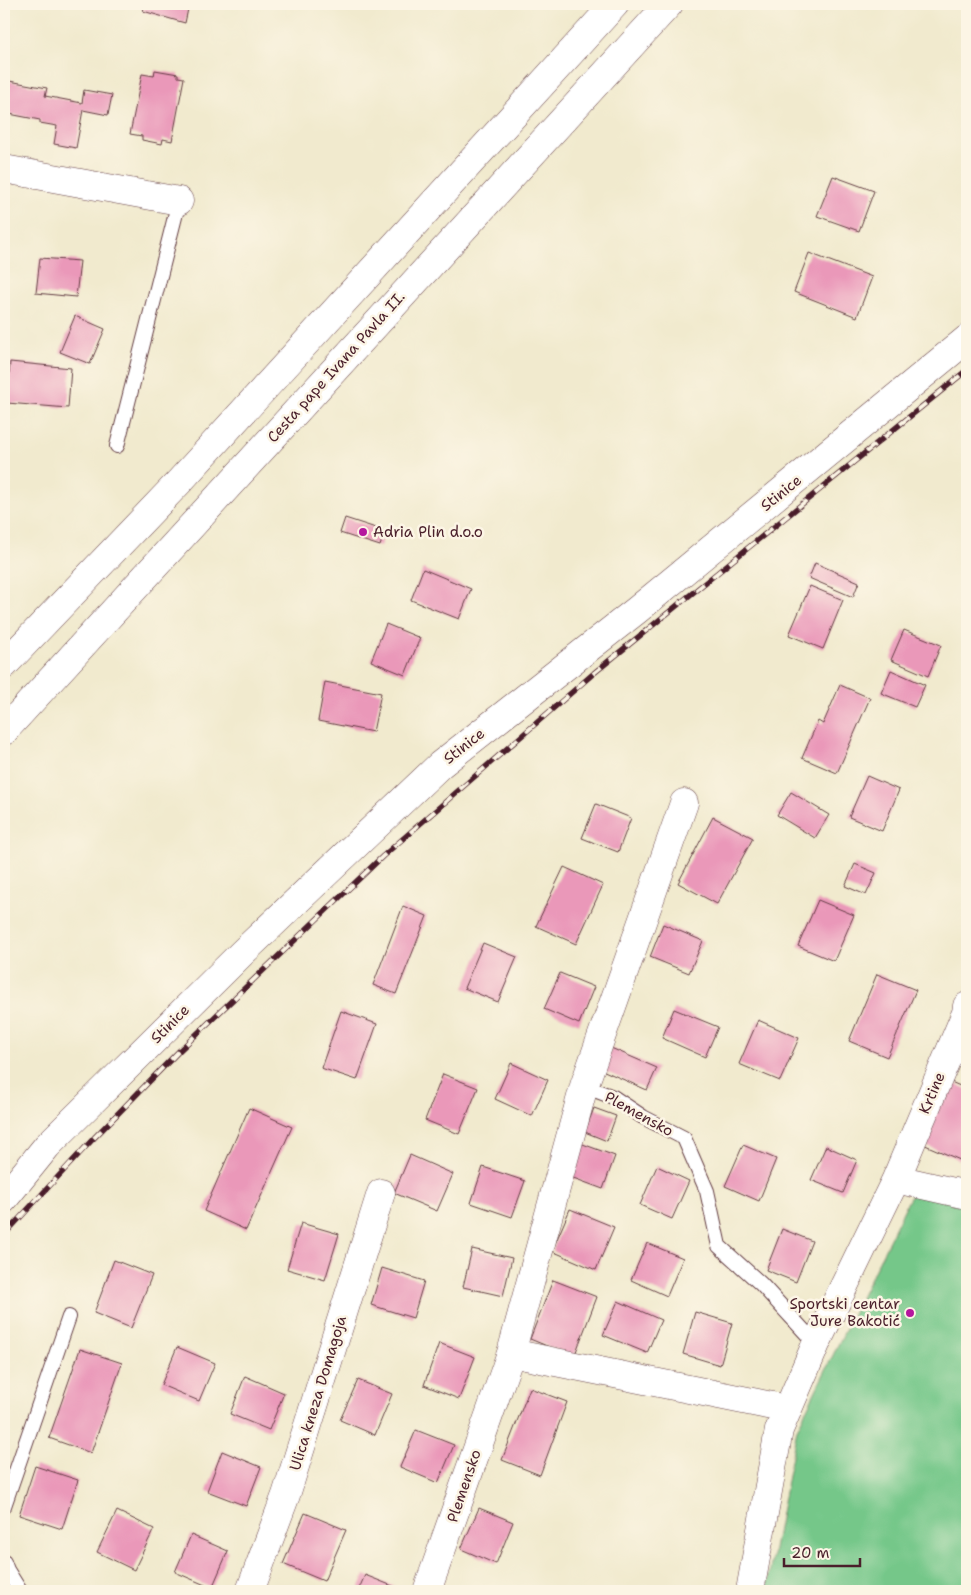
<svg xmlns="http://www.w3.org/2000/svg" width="971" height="1595" font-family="'Shantell Sans',sans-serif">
	<rect width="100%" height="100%" fill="#fcf5e5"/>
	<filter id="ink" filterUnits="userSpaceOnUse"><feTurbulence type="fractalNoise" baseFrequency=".02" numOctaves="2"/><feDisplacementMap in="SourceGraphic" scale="10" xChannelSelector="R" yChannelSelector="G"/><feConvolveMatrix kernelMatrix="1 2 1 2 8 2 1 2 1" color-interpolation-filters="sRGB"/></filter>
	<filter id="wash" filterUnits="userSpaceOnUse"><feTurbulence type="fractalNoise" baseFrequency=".0096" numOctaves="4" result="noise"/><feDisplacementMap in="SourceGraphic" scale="20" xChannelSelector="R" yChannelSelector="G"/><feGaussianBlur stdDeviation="1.12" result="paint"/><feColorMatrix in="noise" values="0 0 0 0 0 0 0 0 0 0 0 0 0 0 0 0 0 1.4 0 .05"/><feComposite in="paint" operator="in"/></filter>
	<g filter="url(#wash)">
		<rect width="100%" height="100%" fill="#f1eace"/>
		<path fill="#75c789" stroke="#60735a" d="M918,1181L967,1198V1591H766L797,1429Z"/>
		<g id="blocks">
			<path fill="#ea98b9" d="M145,4H189L185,23L143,11Z
				M155,70L178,74V77L184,78L172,141L163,139L162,144L142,140V136L130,134L142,74L154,76Z
				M4,80L47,88L45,96L82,103L84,90L112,95L108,115L83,110L76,148L54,144L57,126L40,123V120L4,113Z
				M833,176L874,191L859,231L817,216Z
				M809,253L872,277L857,317L794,292Z
				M40,258L80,261L76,297L36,293Z
				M75,316L105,329L90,364L60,352Z
				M10,362L71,368L68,408L7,403Z
				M345,518L385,531L380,546L340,533Z
				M815,563L859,582L853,597L809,578Z
				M423,569L471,589L459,619L411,600Z
				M810,586L843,600L823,649L789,635Z
				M386,624L420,638L405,675L371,661Z
				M904,630L941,645L928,676L891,660Z
				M891,670L925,685L915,707L881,693Z
				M325,682L381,693L373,732L318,721Z
				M840,685L870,698L837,773L802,758L818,721L823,724Z
				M867,776L899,790L882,831L849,817Z
				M791,792L829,815L815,838L777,815Z
				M596,804L631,818L618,852L582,838Z
				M713,817L753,838L717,904L678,883Z
				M855,864L876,873L866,895L845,886Z
				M564,867L603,885L576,944L536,926Z
				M818,900L854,915L834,961L798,946Z
				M403,906L427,916L396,994L373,985Z
				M663,924L703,941L689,973L650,957Z
				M483,943L517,957L498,1002L464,988Z
				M560,973L594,987L579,1024L544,1009Z
				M877,974L916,990L887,1057L849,1041Z
				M674,1009L718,1027L705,1057L662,1038Z
				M341,1011L377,1024L357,1080L321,1068Z
				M758,1020L799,1038L780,1081L739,1064Z
				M611,1048L657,1068L647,1090L602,1070Z
				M511,1063L548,1080L532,1116L495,1099Z
				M443,1074L478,1088L459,1134L425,1120Z
				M944,1079L967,1089V1143L960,1160L916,1141Z
				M249,1108L292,1127L246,1230L204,1211Z
				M594,1108L616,1116L607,1141L585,1132Z
				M580,1143L615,1156L603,1189L568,1176Z
				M743,1145L776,1159L759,1201L725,1186Z
				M826,1146L857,1160L843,1193L811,1180Z
				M410,1155L453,1174L437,1211L394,1193Z
				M657,1166L689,1181L672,1219L640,1205Z
				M483,1167L525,1181L512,1217L471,1203Z
				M570,1209L614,1227L596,1270L552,1251Z
				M301,1223L339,1234L325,1280L287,1269Z
				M782,1229L812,1241L796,1282L766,1270Z
				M647,1243L683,1258L667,1296L631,1280Z
				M472,1249L512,1258L503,1296L463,1287Z
				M114,1260L152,1275L131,1328L94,1313Z
				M382,1268L424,1281L413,1318L371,1305Z
				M553,1280L597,1297L574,1357L530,1339Z
				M618,1301L661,1320L647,1353L603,1335Z
				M695,1312L732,1323L720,1365L683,1354Z
				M439,1343L475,1357L459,1399L424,1385Z
				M177,1347L215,1363L199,1401L161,1385Z
				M80,1349L122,1363L91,1453L49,1438Z
				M245,1376L284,1393L269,1430L230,1414Z
				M358,1380L392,1394L375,1435L340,1420Z
				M530,1388L567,1402L540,1475L502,1460Z
				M416,1430L454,1445L438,1483L400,1467Z
				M222,1451L261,1467L246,1506L207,1491Z
				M35,1466L78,1480L62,1529L19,1515Z
				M479,1508L513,1522L496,1564L461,1549Z
				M117,1511L154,1529L134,1570L97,1552Z
				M305,1513L346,1530L324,1581L283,1564Z
				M191,1535L228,1551L212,1588L175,1572Z
				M365,1575L405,1591H358Z"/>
		</g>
	</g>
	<g filter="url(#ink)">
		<use href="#blocks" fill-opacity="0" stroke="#633d43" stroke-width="1"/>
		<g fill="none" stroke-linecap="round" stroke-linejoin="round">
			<g stroke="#633d43" stroke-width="16">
				<path id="service" d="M117,446L179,201
					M584,1086L613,1097L643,1117L684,1138L707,1191L719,1246L761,1284L816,1344
					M4,1506L69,1317
					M4,1562L7,1570L20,1591"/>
			</g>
			<g stroke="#633d43" stroke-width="29">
				<path id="minor" d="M4,169L179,201
					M896,1179L966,1013L967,1006
					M4,1199L47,1146L242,953L440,765L637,610L967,339
					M511,1353L584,1086L684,803
					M250,1591L286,1495L381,1193
					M427,1591L511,1353L787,1409
					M750,1591L779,1430L816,1344L896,1179L967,1195"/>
			</g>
			<g stroke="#633d43" stroke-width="29">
				<path id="primary" d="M4,665L179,482L615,4
					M4,731L669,4"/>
			</g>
			<use href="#service" stroke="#fff" stroke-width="14"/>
			<use href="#minor" stroke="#fff" stroke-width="28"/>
			<use href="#primary" stroke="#fff" stroke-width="28"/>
			<g stroke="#4a1f2b" stroke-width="5.5">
				<path id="rail" d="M4,1235L93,1139L179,1051L383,856L594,673L967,370"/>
			</g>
			<use href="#rail" stroke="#fcf5e5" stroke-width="4" stroke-dasharray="11" stroke-linecap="butt"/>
		</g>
	</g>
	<g fill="#b5179e" stroke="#fcf5e5" stroke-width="2">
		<circle cx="363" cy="532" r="5"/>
		<circle cx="910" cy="1313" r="5"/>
	</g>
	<g text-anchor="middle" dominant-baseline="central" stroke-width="5" stroke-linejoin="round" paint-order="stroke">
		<g font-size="15" fill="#4a1f2b" stroke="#fcf5e5">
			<text transform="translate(336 367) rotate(-48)">Cesta pape Ivana Pavla II.</text>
			<text transform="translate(781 493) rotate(-39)">Stinice</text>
			<text transform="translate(464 746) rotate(-38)">Stinice</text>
			<text transform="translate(170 1024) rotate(-45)">Stinice</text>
			<text transform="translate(932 1093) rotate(-67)">Krtine</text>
			<text transform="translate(639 1114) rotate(29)">Plemensko</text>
			<text transform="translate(318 1393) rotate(-73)">Ulica kneza Domagoja</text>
			<text transform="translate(464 1486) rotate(-71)">Plemensko</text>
		</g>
		<g font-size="15" fill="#4a1f2b" stroke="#fcf5e5" text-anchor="start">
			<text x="373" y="532">Adria Plin d.o.o</text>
			<text x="900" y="1304" text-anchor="end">Sportski centar<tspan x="900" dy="17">Jure Bakotić</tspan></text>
		</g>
	</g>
	<rect width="971" height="1595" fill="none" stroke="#fcf5e5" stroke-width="20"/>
	<path d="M784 1558v8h76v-8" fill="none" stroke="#4a1f2b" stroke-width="2.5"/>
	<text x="791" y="1558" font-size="15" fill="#4a1f2b" stroke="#fcf5e5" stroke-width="4" paint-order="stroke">20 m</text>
</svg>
